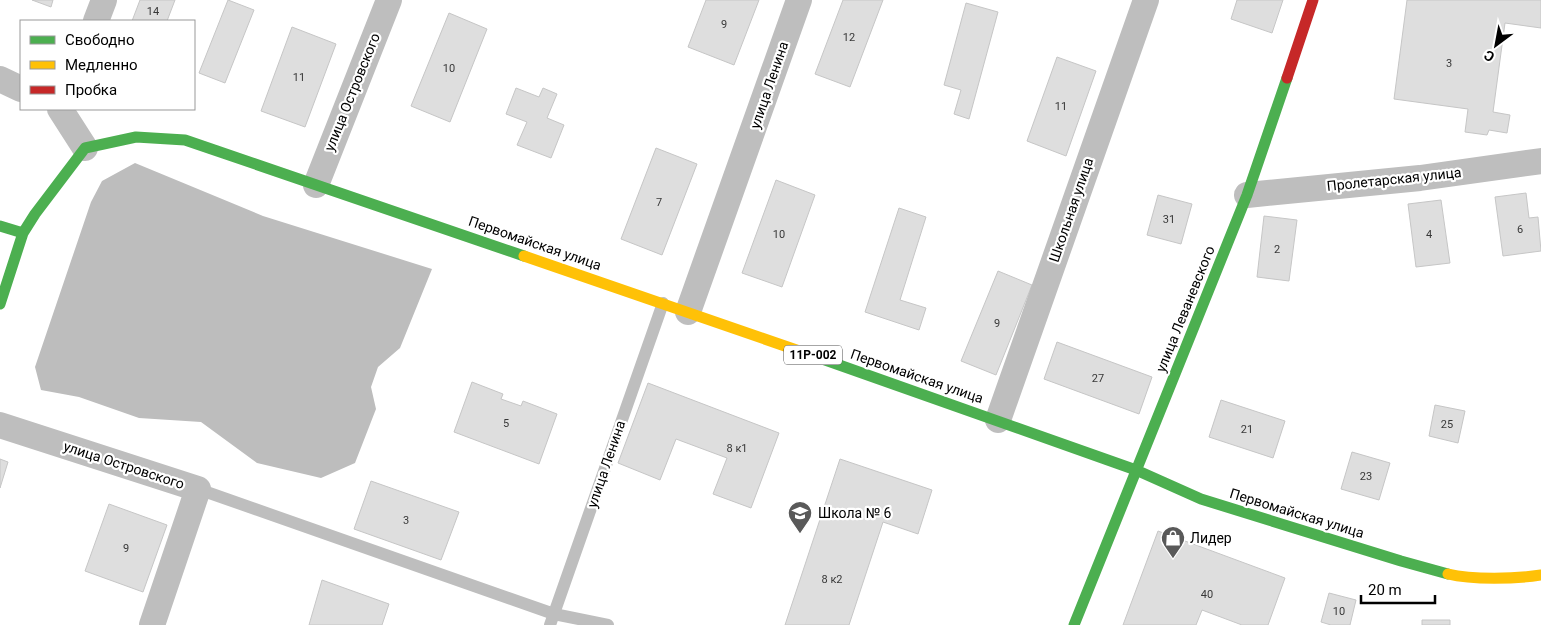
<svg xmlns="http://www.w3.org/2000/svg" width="1541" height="625" font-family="Roboto,sans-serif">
	<rect width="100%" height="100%" fill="#fff"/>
	<path fill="#bdbdbd" d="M135,163L263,216L432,269L400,348L378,367L371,387L376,409L355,463L321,478L257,463L201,422L139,418L79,397L41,390L35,367L91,202L102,181Z"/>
	<path fill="#dedede" stroke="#c6c6c6" d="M32,0H53L51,7Z
		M140,0H175L167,21H132Z
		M228,0L254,10L225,83L199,73Z
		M706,0H759L734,65L688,47Z
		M843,0H883L850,87L815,74Z
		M1237,0H1283L1272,33L1231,19Z
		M1407,0H1541V28L1505,23L1493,112L1510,115L1507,133L1489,130L1487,135L1465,132L1468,109L1394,99Z
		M966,3L998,12L969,119L954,114L961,90L944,85Z
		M449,13L487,29L450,122L411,106Z
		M292,27L336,44L305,127L261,111Z
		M1057,57L1096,71L1066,156L1027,141Z
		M516,88L539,97L543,88L557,94L547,118L564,125L551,158L517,145L527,122L506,114Z
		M656,148L697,164L662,255L621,239Z
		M776,180L815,195L782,287L742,273Z
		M1526,193L1529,218L1538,217L1541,251L1503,256L1495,197Z
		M1158,195L1192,204L1181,244L1147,235Z
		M1441,200L1450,263L1416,267L1408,204Z
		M899,208L926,217L900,300L926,308L919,330L865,312Z
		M1264,216L1297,220L1289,281L1257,277Z
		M998,271L1032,285L996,375L961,361Z
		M1057,342L1152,377L1139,414L1044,379Z
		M472,382L503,394L501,399L521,406L523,401L557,414L539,464L454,432Z
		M648,383L779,433L751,508L713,494L727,458L676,439L660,480L618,463Z
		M1221,400L1285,421L1273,458L1209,437Z
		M1435,405L1465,411L1458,443L1429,436Z
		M1352,452L1390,463L1379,500L1341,489Z
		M0,459L8,462L0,488Z
		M840,459L932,490L918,534L883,522L849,625H785Z
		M371,481L459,512L441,560L354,529Z
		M109,504L167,525L143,592L85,571Z
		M1158,531L1285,578L1268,625H1242L1202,610L1196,625H1123Z
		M322,580L389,604L382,625H309Z
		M1329,593L1356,600L1350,625H1331L1321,622Z
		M1422,620H1450V625H1422Z"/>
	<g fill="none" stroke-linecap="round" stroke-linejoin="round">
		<path stroke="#bebebe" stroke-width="12" d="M198,489L554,614L608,625
			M550,625L663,303"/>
		<path stroke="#bebebe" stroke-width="26" d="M96,21L104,0
			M0,79L21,89
			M60,109L85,148
			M316,185L389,0
			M1247,195L1420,178L1541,161
			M688,312L799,0
			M998,420L1146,0
			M0,425L198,489L152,625"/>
		<path stroke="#4caf50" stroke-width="11" d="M0,226L23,233
			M0,304L23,233L35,214L85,148L136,137L185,140L524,256
			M811,355L1136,470L1201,499L1401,561L1448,574
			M1074,625L1247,195L1287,78"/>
		<path stroke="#ffc107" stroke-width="11" d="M524,256L811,355
			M1448,574C1472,580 1516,579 1541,575"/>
		<path stroke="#c62828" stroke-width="11" d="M1287,78L1313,0"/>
	</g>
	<defs>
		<g id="school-pin" transform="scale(1.25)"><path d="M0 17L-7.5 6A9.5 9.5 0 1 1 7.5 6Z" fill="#595959" stroke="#fff"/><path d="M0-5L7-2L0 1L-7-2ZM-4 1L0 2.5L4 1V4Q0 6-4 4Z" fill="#fff"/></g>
		<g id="shop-pin" transform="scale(1.25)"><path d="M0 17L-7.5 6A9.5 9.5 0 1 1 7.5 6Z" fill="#595959" stroke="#fff"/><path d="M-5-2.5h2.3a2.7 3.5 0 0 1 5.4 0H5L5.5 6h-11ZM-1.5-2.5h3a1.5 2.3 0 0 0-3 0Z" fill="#fff"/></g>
	</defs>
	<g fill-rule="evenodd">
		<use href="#school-pin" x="800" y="513"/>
		<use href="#shop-pin" x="1173" y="538"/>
	</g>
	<g text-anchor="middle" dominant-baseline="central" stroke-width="4.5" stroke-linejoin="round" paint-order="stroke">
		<g font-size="11" fill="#383838">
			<text x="153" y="11">14</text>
			<text x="724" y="24">9</text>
			<text x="849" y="37">12</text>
			<text x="1449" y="63">3</text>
			<text x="449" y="68">10</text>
			<text x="299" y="77">11</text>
			<text x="1061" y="106">11</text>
			<text x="659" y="202">7</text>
			<text x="1169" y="219">31</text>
			<text x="1520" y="229">6</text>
			<text x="779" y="234">10</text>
			<text x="1429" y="234">4</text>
			<text x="1277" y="249">2</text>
			<text x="997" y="323">9</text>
			<text x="1098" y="378">27</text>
			<text x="506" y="423">5</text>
			<text x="1447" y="424">25</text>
			<text x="1247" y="429">21</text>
			<text x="737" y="448">8 к1</text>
			<text x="1366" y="476">23</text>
			<text x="406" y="520">3</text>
			<text x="126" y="548">9</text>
			<text x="832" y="579">8 к2</text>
			<text x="1207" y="594">40</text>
			<text x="1339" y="611">10</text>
		</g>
		<rect fill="#fff" stroke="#4c4c4c" stroke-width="1" x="784" y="345.5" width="58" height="19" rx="4"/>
		<g font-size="12" font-weight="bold" fill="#000">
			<text x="813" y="355">11Р-002</text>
		</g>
		<g font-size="14" fill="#000" stroke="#fff">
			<text transform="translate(769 85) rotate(-71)">улица Ленина</text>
			<text transform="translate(352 92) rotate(-68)">улица Островского</text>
			<text transform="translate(1394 179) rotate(-6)">Пролетарская улица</text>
			<text transform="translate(1071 210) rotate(-71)">Школьная улица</text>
			<text transform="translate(535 243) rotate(19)">Первомайская улица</text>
			<text transform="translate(1185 309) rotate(-68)">улица Леваневского</text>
			<text transform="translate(917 376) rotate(19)">Первомайская улица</text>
			<text transform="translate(606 464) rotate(-71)">улица Ленина</text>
			<text transform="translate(124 465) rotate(18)">улица Островского</text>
			<text transform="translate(1297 513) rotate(17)">Первомайская улица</text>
		</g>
		<g font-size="14" fill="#000" stroke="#fff" text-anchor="start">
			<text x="818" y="513">Школа № 6</text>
			<text x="1190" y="538">Лидер</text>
		</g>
	</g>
	<rect x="20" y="20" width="175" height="90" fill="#ffffff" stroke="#999999"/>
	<rect x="30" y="36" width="25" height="8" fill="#4caf50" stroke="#999999"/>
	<text x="65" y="45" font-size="15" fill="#000000">Свободно</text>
	<rect x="30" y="61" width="25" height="8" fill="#ffc107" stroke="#999999"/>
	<text x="65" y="70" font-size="15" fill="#000000">Медленно</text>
	<rect x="30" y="86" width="25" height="8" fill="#c62828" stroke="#999999"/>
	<text x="65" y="95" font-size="15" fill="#000000">Пробка</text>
	<g transform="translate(1496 45) rotate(212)" stroke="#ffffff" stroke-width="4" paint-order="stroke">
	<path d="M0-4L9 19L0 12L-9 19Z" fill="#000000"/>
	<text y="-8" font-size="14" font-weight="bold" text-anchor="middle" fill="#000000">С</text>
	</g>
	<path d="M1361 595v8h74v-8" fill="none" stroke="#000000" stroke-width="2.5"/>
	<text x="1368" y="595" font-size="15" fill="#000000" stroke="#ffffff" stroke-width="4" paint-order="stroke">20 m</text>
</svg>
